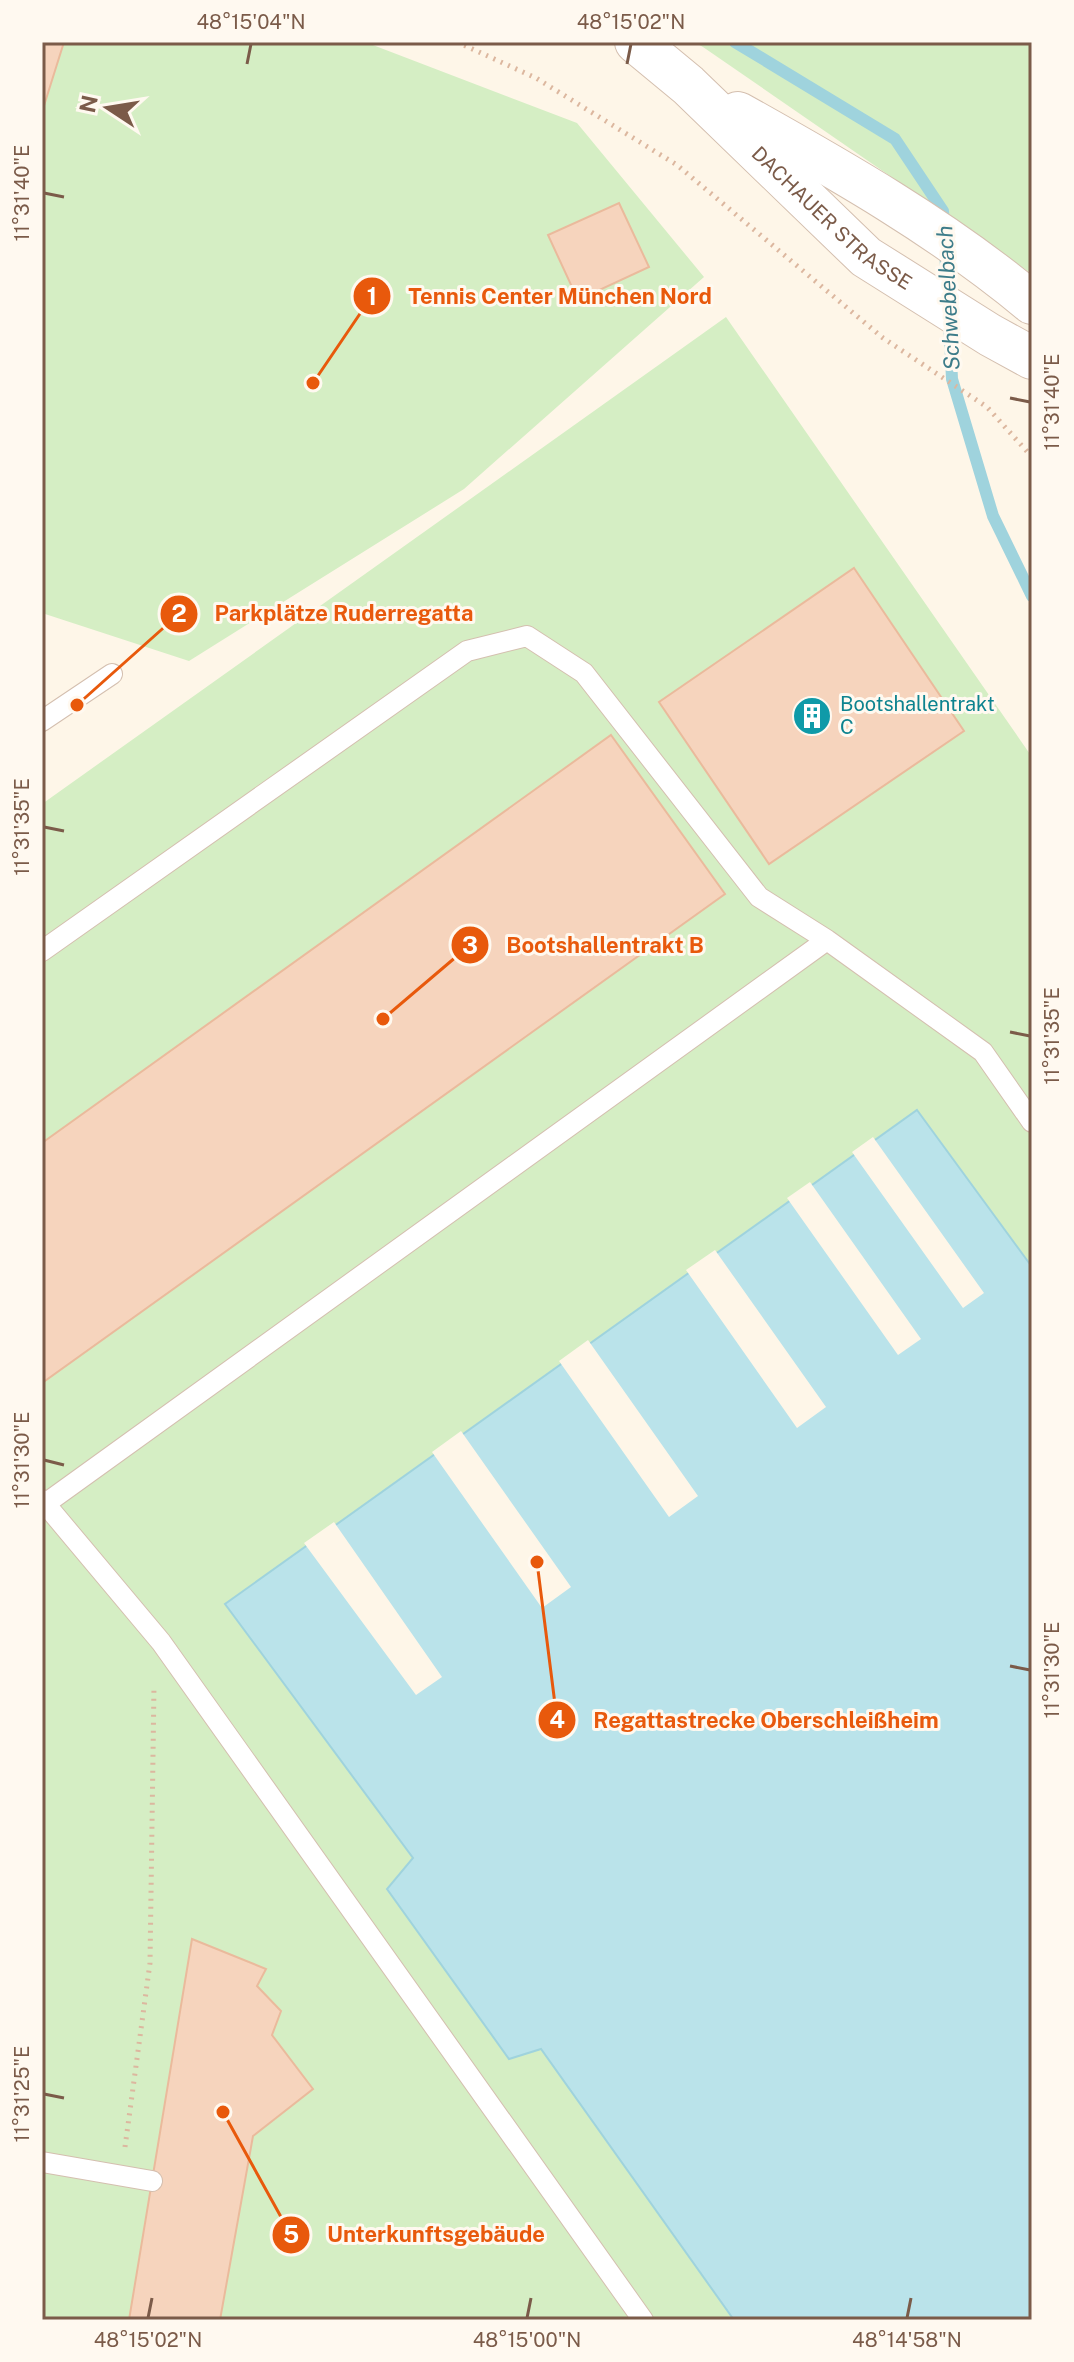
<svg xmlns="http://www.w3.org/2000/svg" width="1074" height="2362" font-family="'Public Sans',sans-serif">
	<rect width="100%" height="100%" fill="#fef6e8"/>
	<path fill="#d5eec4" d="M42,42H365L577,123L704,277L464,489L189,661L42,613Z
		M694,42H1032V274L703,47Z
		M726,317L1032,757V2320H42V804Z"/>
	<path fill="#bae3ea" stroke="#9fd3dd" stroke-width="2" d="M917,1110L1032,1267V2320H734L541,2049L509,2059L387,1889L413,1858L225,1604Z"/>
	<path fill="#fef6e8" d="M873,1137L984,1293L963,1308L852,1152Z
		M810,1182L921,1339L898,1355L787,1198Z
		M715,1250L826,1407L797,1428L686,1270Z
		M588,1340L698,1496L669,1517L559,1361Z
		M461,1431L571,1587L542,1608L432,1452Z
		M334,1522L442,1677L416,1695L304,1543Z"/>
	<g fill="none" stroke-linecap="round" stroke-linejoin="round">
		<path stroke="#9fd3dd" stroke-width="12" d="M735,42L895,139L943,211L944,224
			M945,250L948,300
			M949,318L952,379L993,516L1032,596"/>
	</g>
	<path fill="#f6d4bd" stroke="#eaba9c" stroke-width="2" d="M42,42H64L42,112Z
		M619,203L649,267L578,300L548,235Z
		M854,568L964,731L769,864L659,702Z
		M611,735L725,894L42,1383V1143Z
		M192,1939L266,1969L257,1986L281,2011L272,2035L313,2089L253,2136L220,2320H129Z"/>
	<g fill="none" stroke-linecap="round" stroke-linejoin="round">
		<g stroke="#d4bfaf" stroke-width="22">
			<path id="lane" d="M42,721L112,674
				M42,951L467,651L527,636L584,673L759,897L827,940L983,1052L1032,1122
				M42,1500L161,1642L643,2320
				M45,1504L827,940
				M42,2162L152,2181"/>
		</g>
		<g stroke="#d4bfaf" stroke-width="44">
			<g id="street">
				<path id="s1" d="M636,42L688,85L866,257L990,335L1032,358"/>
				<path d="M738,113C840,170 942,228 1032,303"/>
			</g>
		</g>
		<path stroke="#dcb79f" stroke-width="5" stroke-dasharray="2 6" stroke-linecap="butt" d="M457,42L536,78L677,165L883,338L987,407L1032,457
			M125,2147L150,1963L154,1686"/>
		<use href="#lane" stroke="#fff" stroke-width="20"/>
		<use href="#street" stroke="#fff" stroke-width="42"/>
	</g>
	<path fill="none" stroke="#7b5b49" stroke-width="3" d="M247,64L251,44M627,64L631,44M44,193L64,197M1010,398L1030,402M44,827L64,831M1010,1032L1030,1036M44,1460L64,1465M1010,1666L1030,1670M44,2094L64,2098M148,2318L152,2298M527,2318L531,2298M907,2318L911,2298"/>
	<defs>
		<g id="building-disc" transform="scale(2)"><circle r="9.5" fill="#0f9aa8" stroke="#fff9f0"/><path d="M-4-6H4V6H1V3H-1V6H-4ZM-2.5-4.3h1.7v1.8h-1.7ZM.8-4.3h1.7v1.8H.8ZM-2.5-1h1.7V.8h-1.7ZM.8-1h1.7V.8H.8Z" fill="#fff"/></g>
	</defs>
	<g fill-rule="evenodd">
		<use href="#building-disc" x="812" y="716"/>
	</g>
	<g text-anchor="middle" dominant-baseline="central" stroke-width="6" stroke-linejoin="round" paint-order="stroke">
		<g font-size="20" fill="#7b5b49" stroke="#fff9f0">
			<text stroke="none"><textPath href="#s1" startOffset="264">DACHAUER STRASSE</textPath></text>
		</g>
		<g font-size="20" fill="#0d838f" stroke="#fff9f0" text-anchor="start">
			<text x="840" y="704">Bootshallentrakt<tspan x="840" dy="23">C</tspan></text>
		</g>
		<g font-size="22" font-style="italic" fill="#3d7c89" stroke="#fff9f0">
			<text transform="translate(948 298) rotate(-93)">Schwebelbach</text>
		</g>
	</g>
	<path fill="none" stroke="#e8590c" stroke-width="3" d="M313 383L372 296M77 705L179 614M383 1019L470 945M537 1562L557 1720M223 2112L291 2235"/>
	<g fill="#e8590c" stroke="#fff9f0" stroke-width="3">
		<circle cx="313" cy="383" r="8"/>
		<circle cx="77" cy="705" r="8"/>
		<circle cx="383" cy="1019" r="8"/>
		<circle cx="537" cy="1562" r="8"/>
		<circle cx="223" cy="2112" r="8"/>
		<circle cx="372" cy="296" r="20"/>
		<circle cx="179" cy="614" r="20"/>
		<circle cx="470" cy="945" r="20"/>
		<circle cx="557" cy="1720" r="20"/>
		<circle cx="291" cy="2235" r="20"/>
	</g>
	<g font-size="24" text-anchor="middle" font-weight="bold" fill="#fff">
		<text x="372" y="305">1</text>
		<text x="179" y="622">2</text>
		<text x="470" y="954">3</text>
		<text x="557" y="1728">4</text>
		<text x="291" y="2243">5</text>
	</g>
	<g font-size="22" text-anchor="middle" font-weight="bold" fill="#e8590c" stroke="#fff9f0" stroke-width="6" stroke-linejoin="round" paint-order="stroke">
		<text x="560" y="304">Tennis Center München Nord</text>
		<text x="344" y="621">Parkplätze Ruderregatta</text>
		<text x="605" y="953">Bootshallentrakt B</text>
		<text x="766" y="1728">Regattastrecke Oberschleißheim</text>
		<text x="436" y="2242">Unterkunftsgebäude</text>
	</g>
	<rect width="1074" height="2362" fill="none" stroke="#fff9f0" stroke-width="88"/>
	<g transform="translate(108 108) rotate(282)" stroke="#fff9f0" stroke-width="6" paint-order="stroke">
	<path d="M0-6L14 30L0 20L-14 30Z" fill="#7b5b49"/>
	<text y="-12" font-size="22" font-weight="bold" text-anchor="middle" fill="#7b5b49">N</text>
	</g>
	<rect x="44" y="44" width="986" height="2274" fill="none" stroke="#7b5b49" stroke-width="3"/>
	<g font-size="20" text-anchor="middle" fill="#7b5b49">
		<text x="251" y="29">48°15'04"N</text>
		<text x="631" y="29">48°15'02"N</text>
		<text transform="translate(22 193) rotate(-90)" y="7">11°31'40"E</text>
		<text transform="translate(1052 402) rotate(-90)" y="7">11°31'40"E</text>
		<text transform="translate(22 827) rotate(-90)" y="7">11°31'35"E</text>
		<text transform="translate(1052 1036) rotate(-90)" y="7">11°31'35"E</text>
		<text transform="translate(22 1460) rotate(-90)" y="7">11°31'30"E</text>
		<text transform="translate(1052 1670) rotate(-90)" y="7">11°31'30"E</text>
		<text transform="translate(22 2094) rotate(-90)" y="7">11°31'25"E</text>
		<text x="148" y="2347">48°15'02"N</text>
		<text x="527" y="2347">48°15'00"N</text>
		<text x="907" y="2347">48°14'58"N</text>
	</g>
</svg>
